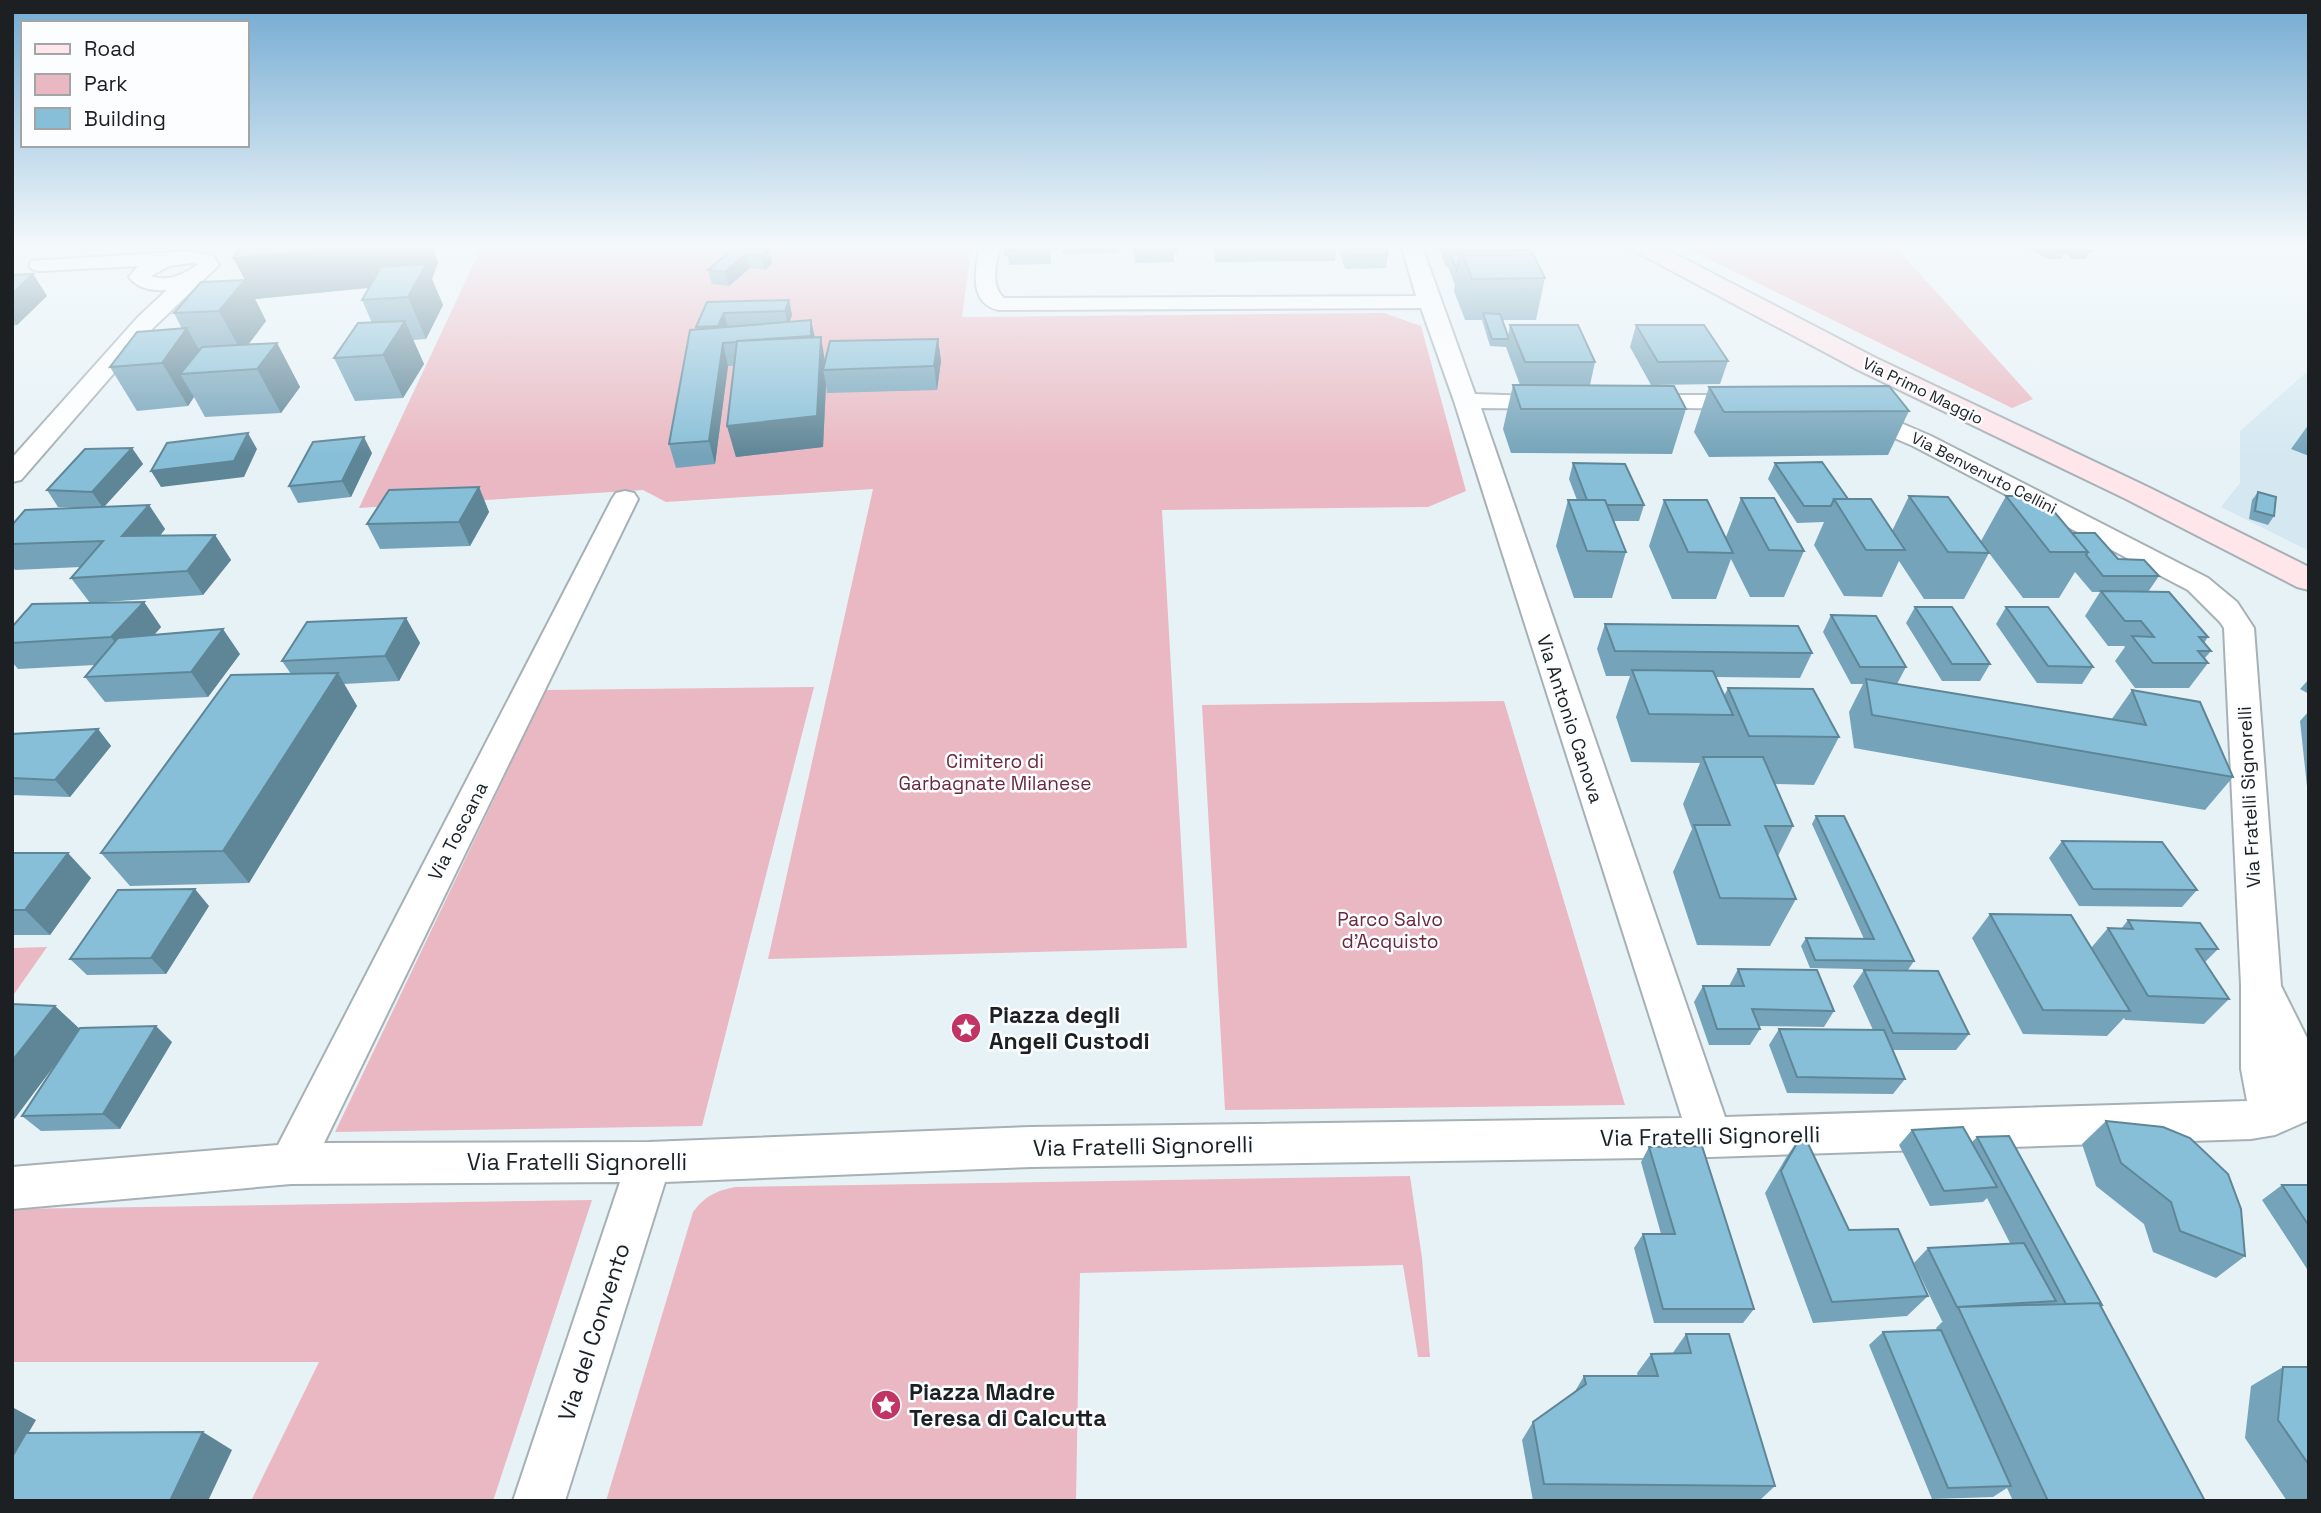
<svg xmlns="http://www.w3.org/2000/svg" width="2321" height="1513" font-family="'Space Grotesk',sans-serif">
	<rect width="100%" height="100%" fill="#e7f2f7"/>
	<path fill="#d5e8f1" d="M2309,370V551L2221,507L2240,483V431Z"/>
	<path fill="#eab8c2" d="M483,244H972L962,317L1384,313L1421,326L1466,491L1428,507L1162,510L1187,948L768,959L873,489L666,502L643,490L359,508Z
		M1678,244H1893L2033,399L2012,408Z
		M814,687L702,1126L335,1132L546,690Z
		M1504,701L1625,1105L1225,1110L1202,705Z
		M47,947L12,997V948Z
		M1410,1176L1422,1258L1430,1357H1418L1403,1265L1080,1273L1076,1501H606L693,1212C705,1196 716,1191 735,1187Z
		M592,1200L493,1501H251L319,1362H12V1209Z"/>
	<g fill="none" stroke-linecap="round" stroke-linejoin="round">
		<g stroke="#a6b1b6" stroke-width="4">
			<path id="street" d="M980,244H1000C997,261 989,285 1004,298L1416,296L1401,244H1421L1475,394L1564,397L1567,402L1564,407L1555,409L1481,408L1725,1117L2247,1101L2241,1069V985L2224,628L2220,622L2188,590L1913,446L1850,419L1847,414L1850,409L1859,407L1868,409L1931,436L2208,578L2237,602L2254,628L2281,986L2309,1042V1120L2275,1135L2251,1139L1710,1157L1031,1167L665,1182L565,1501H513L620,1182L291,1184L12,1209V1167L278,1145L612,499L616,493L625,491L634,493L638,499L324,1143L649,1142L1031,1127L1682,1118L1454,401L1421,308L999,310C967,303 976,268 980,244Z
				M191,251L213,256L219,265L154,327L21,480L12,482V458L138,317L167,290C153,291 138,289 129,277L138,266L39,271L32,269L29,265L32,261ZM191,263L198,264C184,275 167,282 151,276L169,266Z
				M1637,395H1747L1756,397L1759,402L1756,407L1747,409L1628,407L1625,402L1628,397Z"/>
		</g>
		<g stroke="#a6b1b6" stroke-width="4">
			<path id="secondary" d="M1627,244H1656L1876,358L2148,487L2309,567V590L2297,587L2126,499L1858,370L1631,249Z"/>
		</g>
		<use href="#street" fill="#fff" fill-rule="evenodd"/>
		<use href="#secondary" fill="#fee6eb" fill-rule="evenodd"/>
	</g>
	<path fill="#75a4ba" d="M242,244H431L438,262L432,279L443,305L426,339L413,340L424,364L403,398L355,401L334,358L372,323L362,300L369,288L255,299L266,321L248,345L277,343L300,387L281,413L205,417L194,397L188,406L137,411L110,367L182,329L174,313L245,280Z
		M811,244H869L867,247H812Z
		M1003,244H1061V249L1051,250V264L1009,265L1008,256H1004Z
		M1062,244H1119V253L1063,254Z
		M1133,244H1178V253H1174V262L1135,263Z
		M1213,244H1336L1335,261L1215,262Z
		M1337,244H1384L1388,254L1386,268L1345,269Z
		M1437,244H1518L1516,250L1545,278L1536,320H1503L1508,336L1510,325L1595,362L1590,385L1686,409L1672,454L1511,453L1503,429L1513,385H1520L1506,347L1490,346L1482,320H1465L1454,291L1455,285L1448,267H1446Z
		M2030,244H2052L2065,251L2061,259H2047L2028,248Z
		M2066,244H2086L2088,246L2086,249L2090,251L2086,259H2072L2065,253L2066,250L2064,248Z
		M737,245L769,249L772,263L765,270L750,268L729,286L712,284L708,270Z
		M33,274L47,296L17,325L12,326V275Z
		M789,300L792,315L789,322L811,320L815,338L825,361L938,339L941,361L937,390L827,393L826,384L823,447L736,457L727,426L734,366H728L715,464L676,468L669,444L697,329L696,327L707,302Z
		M1636,325L1728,361L1720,384L1651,385L1630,347Z
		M1709,387L1909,411L1888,455L1709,457L1694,432Z
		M2309,424V456L2291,449Z
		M132,448L143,464L104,507L149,505L165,529L160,536L215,535L231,560L203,595L91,603L144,602L161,627L154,635L240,654L208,697L105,702L85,677L95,665L18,669L12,662V627L90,603L71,578L81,567L15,570L12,566V525L86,508L58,507L47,490Z
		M372,453L351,497L298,503L289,486Z
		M1573,463L1644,505L1639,521H1614L1626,552L1612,598H1574L1556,546L1568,500H1577L1569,479Z
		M1775,463L1848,499L1892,531L1909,496L1981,541L2006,496L2118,559L2159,576L2148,592L2208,637L2204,643L2211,651L2205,658L2208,663L2189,688H2135L2115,661L2125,647L2124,646H2108L2085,616L2100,592H2092L2075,572L2059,598H2023L1989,553L1964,599H1924L1899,561L1882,597L1844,596L1814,545L1824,522L1797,523L1768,479Z
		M479,487L489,512L470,546L380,549L367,524Z
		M2258,492L2274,516L2268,525L2249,519L2252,500Z
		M1741,498L1804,551L1784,597H1750L1731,559L1716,599H1672L1649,546L1664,500L1726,537Z
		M1915,607L1990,664L1980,681H1942L1906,623Z
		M2006,607L2093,667L2082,684L2037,683L1996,624Z
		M1831,615L1906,667L1897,684L2111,720L2132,690L2233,777L2205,810L1854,748L1849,712L1863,684H1851L1823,632Z
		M406,618L420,643L399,681L344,684L357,706L249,883L130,886L101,853L291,674L282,661Z
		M1605,624L1812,653L1800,678L1716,677L1724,696L1728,688L1839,737L1814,785L1775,784L1793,826L1778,856L1796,899L1770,946L1697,945L1673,872L1692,829L1683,804L1700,763L1631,762L1616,717L1630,676H1606L1597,649Z
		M2309,679V694L2300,689Z
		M2309,711V805L2300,721Z
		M98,729L111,746L70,797L12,795V734Z
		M1816,816L1914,961L1908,970L1810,968L1801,946L1806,938L1864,939L1812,824Z
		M2062,841L2197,890L2182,907L2079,906L2049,858Z
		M12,853L91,878L50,935H12Z
		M209,906L166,974L87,975L70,959Z
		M1990,914L2091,948L2108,928L2121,929L2128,920L2218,949L2205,962L2229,999L2204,1024L2125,1020L2124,1018L2107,1036L2023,1034L1972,938Z
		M1738,969L1834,1011L1824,1027L1758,1026L1760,1029L1750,1045H1709L1694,1002L1703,986H1729Z
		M1864,970L1969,1034L1956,1050H1892L1905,1079L1893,1094L1787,1093L1769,1045L1779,1029L1873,1030L1853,986Z
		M12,1004L55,1006L79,1029L172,1042L120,1129L41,1131L22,1116L59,1059L12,1122Z
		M2106,1121L2245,1256L2216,1278L2153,1252L2144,1224L2096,1186L2082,1144Z
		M1912,1130L1972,1142L1977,1137L2102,1305L2100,1306L2205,1501H2013L2007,1488L1993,1497L1932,1499L1869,1345L1883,1332L1937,1330L1936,1328L1943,1321H1942L1914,1263L1928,1248L2010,1243L1987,1198L1983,1202L1930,1206L1899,1145Z
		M1803,1133L1849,1230L1928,1296L1907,1316L1813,1323L1765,1193L1787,1156Z
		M1649,1147L1754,1309L1743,1323H1654L1634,1248L1643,1234H1661L1641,1162Z
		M2282,1185H2309V1272L2262,1200Z
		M1686,1334L1775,1486L1759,1501H1533L1522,1440L1533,1422L1574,1393L1584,1376H1638L1637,1373L1651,1354H1672Z
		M2283,1367H2309V1501H2287L2245,1438L2251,1386Z"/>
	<path fill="#5f8697" d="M391,244H431L438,262L432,279L443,305L426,339L408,297L415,283L255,299L266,321L242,353L219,311L245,280L233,258Z
		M769,249L772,263L765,270L761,256Z
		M746,254L750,268L729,286L725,272Z
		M33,274L47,296L17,325L12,318V294Z
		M789,300L792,315L788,326L785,311Z
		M724,313L728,328L722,341L718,326Z
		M811,320L816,343L815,359L811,336Z
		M405,321L424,364L403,398L383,355Z
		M187,328L211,371L180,374L194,397L188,406L162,363Z
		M821,337L826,367L823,370L826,384L823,447L736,457L727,426Z
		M938,339L941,361L937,390L934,366Z
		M277,343L300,387L281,413L257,369Z
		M723,343L728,366L715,464L709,441Z
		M248,433L257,449L244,477L161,487L151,471Z
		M364,437L372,453L351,497L342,481Z
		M132,448L143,464L103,508L92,492Z
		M479,487L489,512L470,546L459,522Z
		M149,505L165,529L139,561L122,536Z
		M215,535L231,560L203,595L187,571Z
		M144,602L161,627L130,663L111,637Z
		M406,618L420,643L399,681L385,656Z
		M223,629L240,654L208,697L191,672Z
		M338,673L357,706L249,883L223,851Z
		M98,729L111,746L70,797L55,780Z
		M68,853L91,878L50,935L25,910Z
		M195,889L209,906L166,974L151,958Z
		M55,1006L81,1030L12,1122V1061Z
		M156,1026L172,1042L120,1129L103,1114Z
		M12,1407L36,1420L12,1461Z
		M203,1432L232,1450L208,1501H170Z"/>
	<path fill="#88bfd8" stroke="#5f8697" stroke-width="2" d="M242,244H391L233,258Z
		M1008,244H1050V249L1008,250Z
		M1134,244H1174V248L1134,249Z
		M1343,244H1384L1388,254H1347Z
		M2037,244H2052L2065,251L2050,252Z
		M2071,244H2086L2088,246H2082L2090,251L2075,252L2068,246H2074Z
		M737,245L769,249L761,256L746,254L725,272L708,270Z
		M1461,250H1531L1545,278L1472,279Z
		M1450,253H1460L1457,271Z
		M426,264L408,297L362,300L381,267Z
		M33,274L12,294V275Z
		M245,280L219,311L174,313L201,282Z
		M789,300L785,311L724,313L718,326L696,327L707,302Z
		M1483,313L1500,314L1508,336V339H1492Z
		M811,320V336L737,341V342L723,343L709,441L669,444L690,330Z
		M405,321L383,355L334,358L358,323Z
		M1510,325H1578L1595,362H1525Z
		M1636,325H1704L1728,361L1658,362Z
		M187,328L162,363L110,367L137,332Z
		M821,337L817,416L727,426L737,341Z
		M938,339L934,366L823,370L830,341Z
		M277,343L257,369L180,374L202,347Z
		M1513,385L1674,386L1686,409H1521Z
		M1889,386L1909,411L1724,412L1709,387Z
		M248,433L234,461L151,471L167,443Z
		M364,437L342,481L289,486L313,442Z
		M132,448L92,492L47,490L85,449Z
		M1822,462L1848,499H1834L1831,506H1804L1775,463Z
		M1573,463L1625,464L1644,505H1607L1605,500H1587Z
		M479,487L459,522L367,524L389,490Z
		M2258,492L2276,497L2274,516L2255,511Z
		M1909,496L1948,497L1989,553L1948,552Z
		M2006,496H2041L2088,552H2050Z
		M1741,498H1774L1804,551L1769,550Z
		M1834,499H1871L1905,550H1866Z
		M1568,500H1605L1626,552L1587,551Z
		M1664,500H1707L1733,553L1688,552Z
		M149,505L122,536L215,535L187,571L71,578L103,541L12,544V525L25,510Z
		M2072,533H2095L2118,559L2144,560L2159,576H2103L2086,555L2088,552Z
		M2101,591L2169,592L2208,637H2199L2211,651H2198L2208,663H2153L2132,636L2154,637L2141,621H2125Z
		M144,602L111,637L12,643V627L32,604Z
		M1915,607H1952L1990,664H1952Z
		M2006,607H2048L2093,667L2048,666Z
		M1831,615L1876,616L1906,667H1860Z
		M406,618L385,656L282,661L307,622Z
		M1605,624L1798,626L1812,653L1615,651Z
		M223,629L191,672L85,677L118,638Z
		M1632,670L1713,671L1733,715L1649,714Z
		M338,673L223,851L101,853L231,675Z
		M1866,679L2146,725L2132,690L2200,702L2233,777L1872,715Z
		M1728,688L1813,689L1839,737L1749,736Z
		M98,729L55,780L12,778V734Z
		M1703,757H1763L1793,826H1765L1796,899L1720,898L1694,825H1730Z
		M1816,816H1844L1914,961L1815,960L1806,938L1874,939Z
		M2062,841L2162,842L2197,890L2093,889Z
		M12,853H68L25,910H12Z
		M195,889L151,958L70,959L118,890Z
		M1990,914L2071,915L2130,1011L2043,1010Z
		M2128,920L2200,923L2218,949H2196L2229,999L2148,996L2108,928L2133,929Z
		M1738,969L1817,970L1834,1011L1752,1009L1760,1029H1717L1703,986H1744Z
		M1864,970L1938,971L1969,1034L1893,1033Z
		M12,1004L55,1006L12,1061Z
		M156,1026L103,1114L22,1116L80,1028Z
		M1779,1029L1884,1030L1905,1079L1797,1077Z
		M2106,1121L2163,1127L2190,1138L2228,1174L2241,1209L2245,1256L2180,1231L2171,1202L2121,1163Z
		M1963,1127L1997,1187L1944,1191L1912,1130Z
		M1803,1133L1849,1230L1898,1229L1928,1296L1832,1302L1781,1171Z
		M2009,1136L2102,1305H2100L2099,1303L2066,1304L1977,1137Z
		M1702,1146L1754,1309H1663L1643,1234H1675L1649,1147Z
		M2282,1185H2309V1226Z
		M2024,1243L2056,1301L1957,1307L1928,1248Z
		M2099,1303L2205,1501H2048L1958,1307Z
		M1941,1330L2011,1486L1948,1488L1883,1332Z
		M1686,1334H1729L1775,1486L1544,1484L1533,1422L1586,1384L1584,1376H1658L1651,1354L1691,1353Z
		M2283,1367H2309V1465L2278,1420Z
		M203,1432L170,1501H12V1457L26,1433Z"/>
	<linearGradient id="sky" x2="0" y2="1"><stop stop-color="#73aad2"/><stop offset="0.54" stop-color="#f4f9fb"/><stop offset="1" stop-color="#f4f9fb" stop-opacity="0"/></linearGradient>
	<rect width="2321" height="455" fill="url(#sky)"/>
	<defs>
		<g id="sight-disc" transform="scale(1.575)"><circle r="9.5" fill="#c13464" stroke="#fbfdfe"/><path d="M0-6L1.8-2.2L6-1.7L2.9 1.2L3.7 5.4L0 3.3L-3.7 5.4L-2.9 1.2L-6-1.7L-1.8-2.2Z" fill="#fff"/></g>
	</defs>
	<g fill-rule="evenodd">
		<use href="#sight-disc" x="966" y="1028"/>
		<use href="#sight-disc" x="886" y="1405"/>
	</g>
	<g text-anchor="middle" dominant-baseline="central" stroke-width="5" stroke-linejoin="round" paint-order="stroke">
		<g font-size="16" fill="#1c2022" stroke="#fbfdfe">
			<text transform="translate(1923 391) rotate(26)">Via Primo Maggio</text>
			<text transform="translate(1984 473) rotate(27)">Via Benvenuto Cellini</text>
		</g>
		<g font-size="19" fill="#1c2022" stroke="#fbfdfe">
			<text transform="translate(1570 719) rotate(72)">Via Antonio Canova</text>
			<text transform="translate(2249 797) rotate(-93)">Via Fratelli Signorelli</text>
			<text transform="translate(458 831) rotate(-63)">Via Toscana</text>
		</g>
		<g font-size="19" fill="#6b283c" stroke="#fbfdfe">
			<text x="995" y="761">Cimitero di<tspan x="995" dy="22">Garbagnate Milanese</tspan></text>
			<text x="1390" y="919">Parco Salvo<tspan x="1390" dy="22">d'Acquisto</tspan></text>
		</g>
		<g font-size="23" font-weight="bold" fill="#1c2022" stroke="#fbfdfe" text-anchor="start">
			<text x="989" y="1015">Piazza degli<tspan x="989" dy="26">Angeli Custodi</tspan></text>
			<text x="909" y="1392">Piazza Madre<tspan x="909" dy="26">Teresa di Calcutta</tspan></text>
		</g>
		<g font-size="23" fill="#1c2022" stroke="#fbfdfe">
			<text transform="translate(1710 1136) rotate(-1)">Via Fratelli Signorelli</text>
			<text transform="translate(1143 1146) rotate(-1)">Via Fratelli Signorelli</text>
			<text x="577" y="1162">Via Fratelli Signorelli</text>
			<text transform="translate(594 1332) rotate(-72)">Via del Convento</text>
		</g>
	</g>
	<rect width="2321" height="1513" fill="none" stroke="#1c2022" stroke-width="28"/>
	<rect x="21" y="21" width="228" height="126" fill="#fbfdfe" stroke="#a2a5a6" stroke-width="2"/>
	<rect x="35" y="44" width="35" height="10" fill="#fee6eb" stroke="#a2a5a6" stroke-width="2"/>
	<text x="84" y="56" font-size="21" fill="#1c2022">Road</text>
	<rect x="35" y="74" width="35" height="21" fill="#eab8c2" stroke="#a2a5a6" stroke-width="2"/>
	<text x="84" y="91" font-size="21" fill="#1c2022">Park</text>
	<rect x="35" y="108" width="35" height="21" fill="#88bfd8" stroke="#a2a5a6" stroke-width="2"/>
	<text x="84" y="126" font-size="21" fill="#1c2022">Building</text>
</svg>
